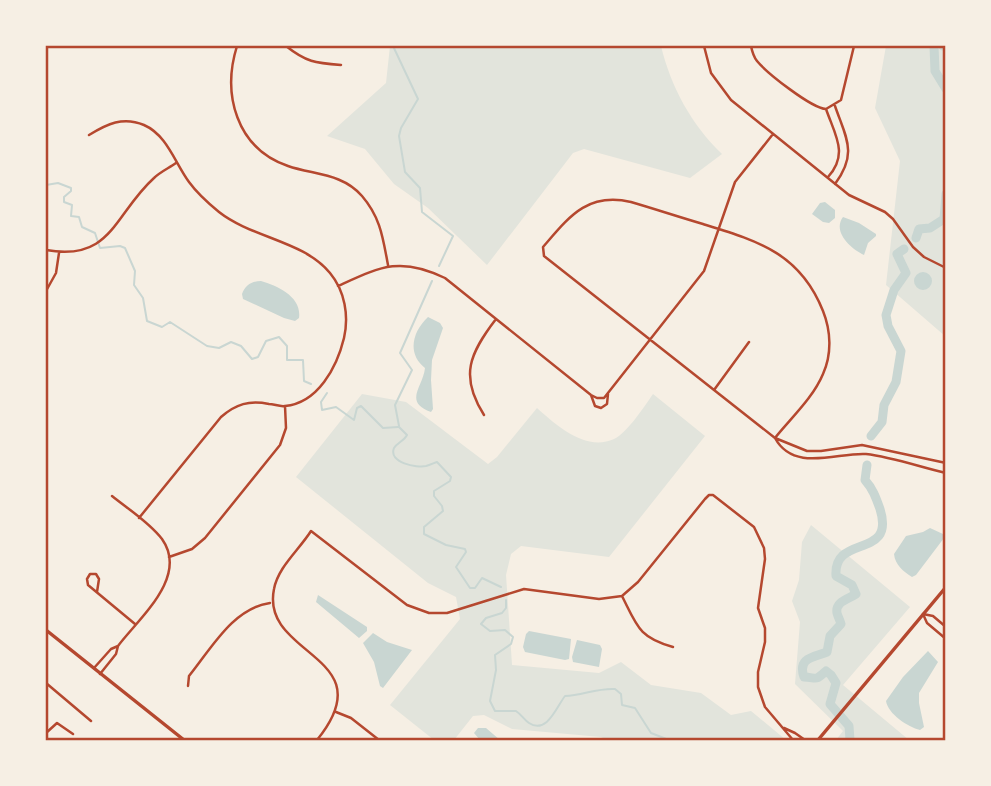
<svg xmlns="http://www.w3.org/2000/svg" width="991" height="786" font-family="'Alegreya Sans',sans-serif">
	<rect width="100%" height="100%" fill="#f6efe4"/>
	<path fill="#e2e4dc" d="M390,46H661C671,87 691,124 722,154L690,178L584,149L573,153L487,265L428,208L394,184L365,149L327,136L386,83Z
		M886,46H945V336L886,285L900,161L875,108Z
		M362,394L406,402L488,464L497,457L537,408C556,425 586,452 614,439C627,433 644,407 653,394L705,436L609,557L521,546L511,554L506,575L512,665L599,673L621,662L651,685L701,693L731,715L751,711L786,740H607L601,737L512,729L484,715L473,716L454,740H434L390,705L460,619L456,597L428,583L296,477Z
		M811,525L910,607L843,685L909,740H836L843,731L795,684L800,622L792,601L799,580L802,542Z"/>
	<path fill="#c9d6d2" d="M825,202L835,210V218L829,223L823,222L812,214L820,203Z
		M843,217L859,223L876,234V236L868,243L864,255C851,249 832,232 843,217Z
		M914 281a9 9 0 1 1 18 0a9 9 0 1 1-18 0Z
		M261,281C278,286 302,297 299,318L295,321L284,318L243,299L242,294C245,285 252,281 261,281Z
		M428,317L440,323L443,328L432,360L431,380L433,409L431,412C403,402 423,387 425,368C407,354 412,332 428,317Z
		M930,528L943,534L944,538L916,575L912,577C904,572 895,565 894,554L906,536L923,532Z
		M318,595L367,627V631L359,638L316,602Z
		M529,631L571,639L569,659L565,660L525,652L523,647L526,634Z
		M373,633L387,642L412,650L383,688L380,686L374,662L363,643Z
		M577,640L600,645L602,649L599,667L573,662L572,657Z
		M928,651L938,662L919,693V703L924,727L920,730C908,727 888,714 886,701L903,677Z
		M478,728H486L500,740H480L474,733Z"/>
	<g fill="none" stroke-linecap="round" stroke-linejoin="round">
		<path stroke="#c9d6d2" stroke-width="2" d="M393,46L418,99L401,128L399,136L405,172L420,188L422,212L453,236L439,266
			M46,185L58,183L71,188V191L64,197V202L72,205L71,216L79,217L82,227L95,233L100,248L120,246L125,248L135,271L134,285L143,298L147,321L162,327L170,322L207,346L219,348L231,342L241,346L252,359L258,357L266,341L279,337L287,346V360H303L304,381L311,384
			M327,393L321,402L322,410L336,407L354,420L357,408L361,406L383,428L398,427
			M399,426L395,405L412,370L400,353L432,281
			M399,427L407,435C404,441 397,443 394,448C388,463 417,468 426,466C430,465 434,463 437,462L451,477L450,481L434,491V496L442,506L443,511L424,527V534L446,545L465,549L466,552L456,567L470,588H475L482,578L501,587
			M506,600V608L502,613L486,618L481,624L490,631L505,630L513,637L511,644L495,655L496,670L490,701L495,711H516C522,715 524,720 529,723C547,735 557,706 565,696C583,695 597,688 615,689L621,694L622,705L635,708L651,733L669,740"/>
		<path stroke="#c9d6d2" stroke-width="9" d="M934,46L935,71L946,89
			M943,46H946
			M916,238L919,229L930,228L944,219L946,194
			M871,436L882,422L884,405L896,382L901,351L888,326L886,315L894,290L906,273L897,254L904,249
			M850,740L849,726L830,704L836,683L831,675L826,671C815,681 819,678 804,677C797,657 815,657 827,652L830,636L841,624C840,620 838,617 837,613C835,601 849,599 856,594L852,585L836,576C833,533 896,560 880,509C876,498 873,489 865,480L867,465"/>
		<path stroke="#b5482f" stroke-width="2.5" d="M237,46C222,94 236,148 288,166C314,175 342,173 362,196C381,218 383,239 388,265
			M286,46C306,62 315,63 341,65
			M704,46L711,73L731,100L849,195L885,212L893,219L913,247L924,257L946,268
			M751,46C752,51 753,56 757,61C767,73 811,108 826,109
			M835,106C846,138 858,153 835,184
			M826,109C835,135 849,154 828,177
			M826,109L841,100L854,46
			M89,135C107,124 123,116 144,125C167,135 175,163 189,182C197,193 208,203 219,212C252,238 304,241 330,273C345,291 349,316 344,338C337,367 318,403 285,406C280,407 274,404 269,404C249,400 236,404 221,417L139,518
			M46,250C112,262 114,214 154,178C160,172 169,168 176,163
			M338,286C380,267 400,256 445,278L591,395L597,398H604L704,271L735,182L773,134
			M46,291L56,273L59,253
			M714,390L749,342
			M591,395L595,406L601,408L607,404L608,394
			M484,415C459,376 470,353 496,319
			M775,438C791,418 813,398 823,374C832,354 831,331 823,311C800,253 758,241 703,224C679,217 655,209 631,202C587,192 569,217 543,247L544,256L775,438L807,451H821L862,445L946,463
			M775,438C794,473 838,452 866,454C892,457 920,467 946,473
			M112,496C128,509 149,522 162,539C189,577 139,618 118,646
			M169,557L192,549L205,538L280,445L286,428L285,406
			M97,592L99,579L96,574H90L87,579L88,585L135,624
			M622,596C637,626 639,638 673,647
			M923,614L927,623L946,639
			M923,614L933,616L946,627
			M94,668L111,649L118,646L116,654L100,674
			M46,683L91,721
			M188,686L189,676C211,649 233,608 270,603
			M336,712L351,718L379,740
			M784,728L795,733L805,740
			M46,733L57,723L73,734
			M317,740C386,655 260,657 274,589C278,567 299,550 311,531L407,605L429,613H447L524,589L599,599L622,596L638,582L705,499L709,495H713L754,527L764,548L765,559L758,608L765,628V642L758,672V687L765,707L793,740"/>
		<path stroke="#b5482f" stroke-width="3.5" d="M46,630L184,740
			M818,740L946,587"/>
	</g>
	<rect width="991" height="786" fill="none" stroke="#f6efe4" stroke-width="94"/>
	<rect x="47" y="47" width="897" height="692" fill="none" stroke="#b5482f" stroke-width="2.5"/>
</svg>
